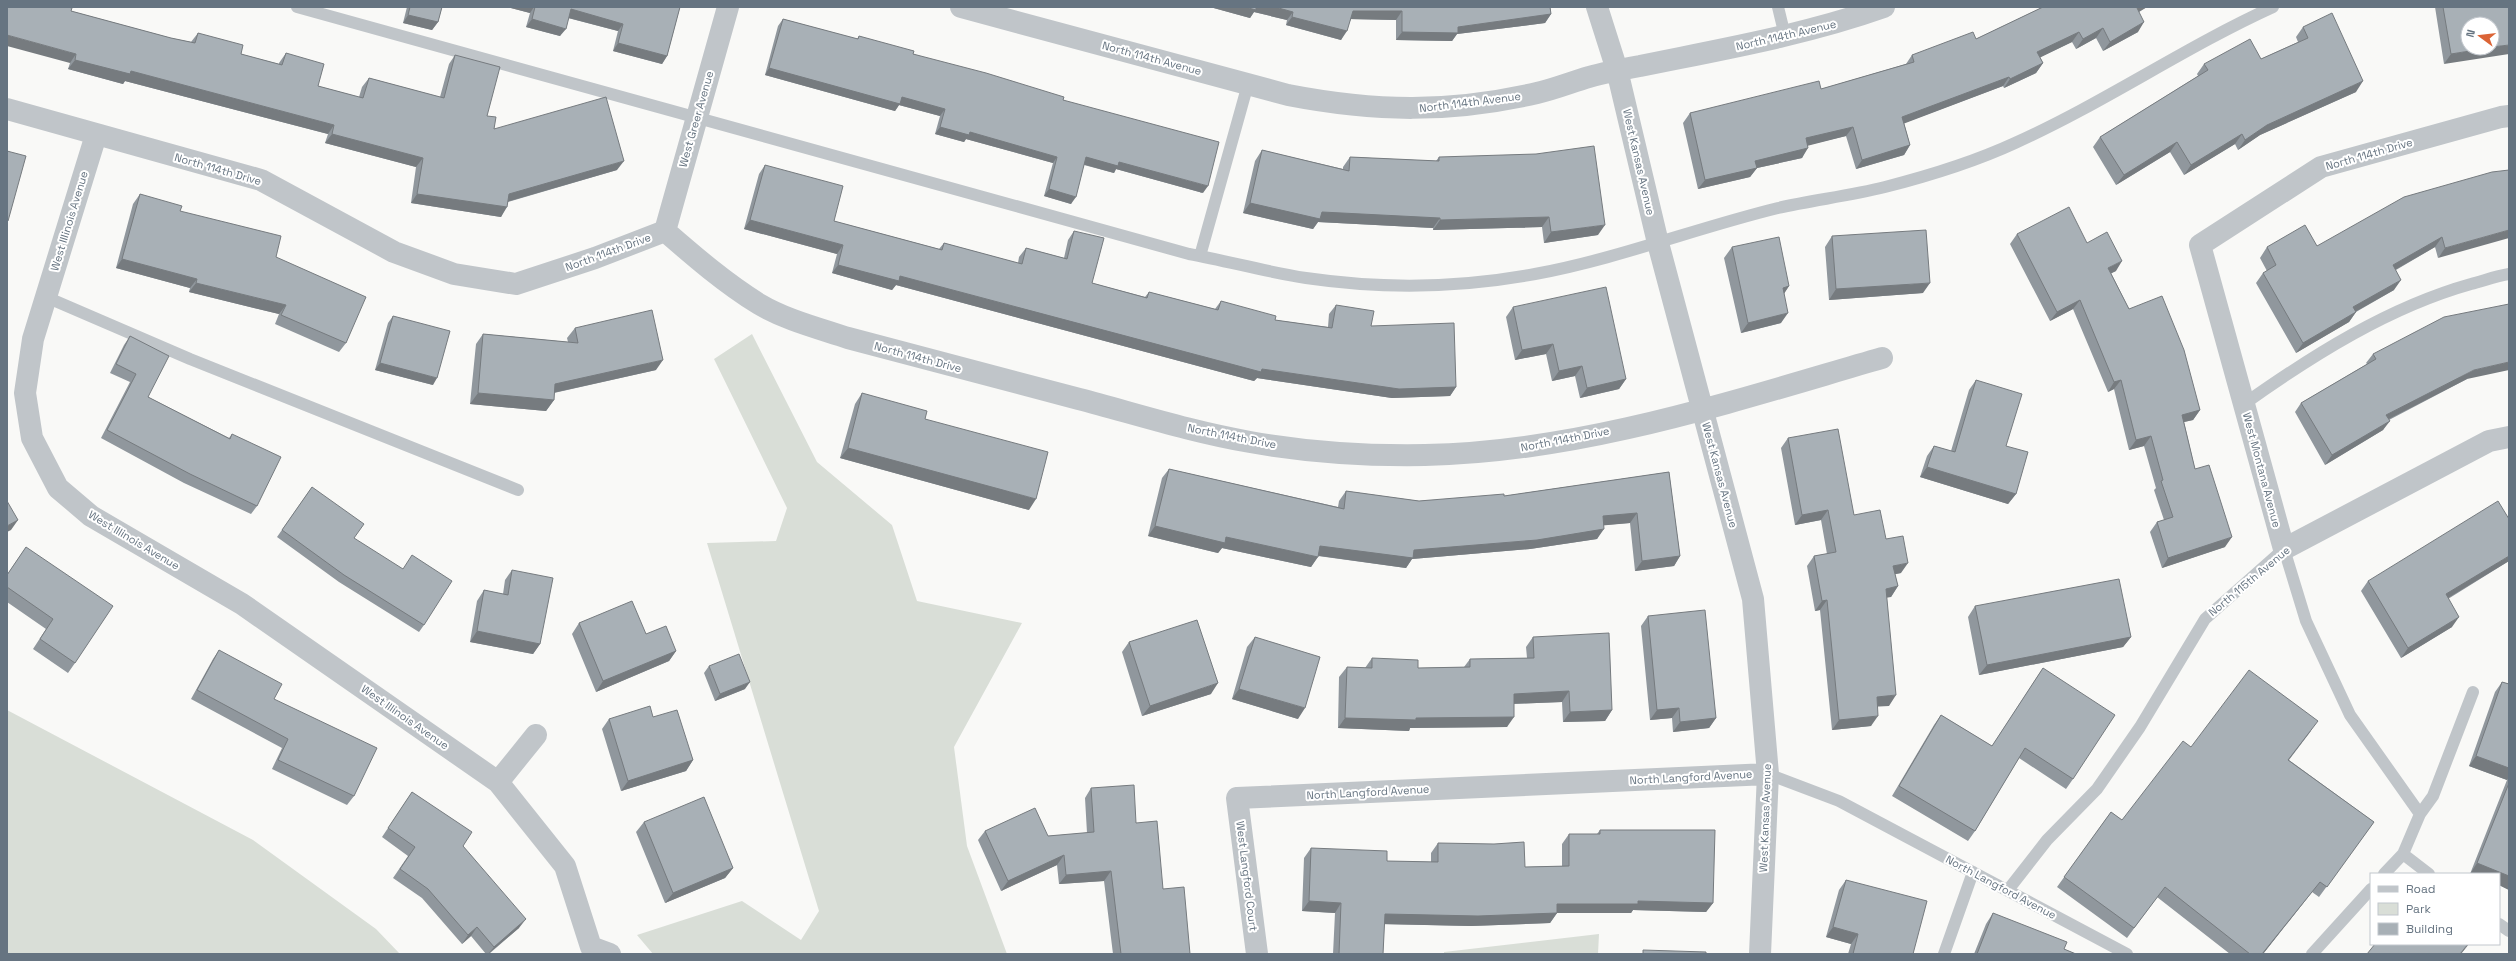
<svg xmlns="http://www.w3.org/2000/svg" width="2516" height="961" font-family="'Space Grotesk',sans-serif">
	<rect width="100%" height="100%" fill="#f9f9f7"/>
	<path fill="#d9ded7" d="M752,334L817,462L892,525L917,601L1022,623L954,747L967,846L1007,954H653L637,935L742,901L801,940L819,911L707,543L776,541L787,508L714,359Z
		M7,710L253,840L376,929L400,954H7Z
		M1599,934L1598,954H1444V952Z"/>
	<g fill="none" stroke-linecap="round" stroke-linejoin="round">
		<path stroke="#c0c5c9" stroke-width="12" d="M297,7L1189,254C1228,261 1266,272 1306,278C1381,289 1460,288 1535,274C1617,259 1696,228 1778,208C1813,200 1849,196 1885,187C1928,176 1974,162 2015,143C2104,103 2185,47 2273,7
			M1778,7L1785,36
			M1200,256L1248,84
			M46,297L190,359L518,490
			M2244,404C2313,355 2389,307 2471,284C2483,281 2496,276 2509,274
			M1768,774L1839,801L2127,954
			M2420,814L2433,796L2473,692
			M2403,854L2429,874
			M2008,890L2047,840L2097,789L2140,727L2205,619L2284,549L2306,621L2350,715L2420,814L2403,854L2384,874
			M2499,924L2509,931
			M1944,954L1973,872
			M2312,954L2371,889"/>
		<path stroke="#c0c5c9" stroke-width="22" d="M961,7L1288,95C1376,112 1449,113 1537,93C1555,89 1572,82 1589,77C1606,72 1623,69 1640,66C1723,49 1805,35 1884,7
			M1597,7L1617,70L1658,243L1753,599L1768,774L1760,954
			M7,109L261,180L394,252L454,274L516,284L595,258L665,231
			M2509,116L2501,117L2321,167L2200,245L2284,549L2489,441L2509,437
			M96,135L33,339L25,393L32,438L58,488L91,516L242,604L498,782L565,866L591,947L610,954
			M665,231C695,257 725,283 759,304C786,320 818,328 848,338C925,359 1002,379 1079,399C1136,414 1192,432 1250,442C1307,452 1367,456 1425,455C1581,452 1733,401 1882,358
			M665,231L728,7
			M498,782L536,735
			M1257,954L1237,798L1768,774"/>
	</g>
	<path fill="#90979d" d="M407,7H442L438,22L432,30L403,23Z
		M507,7H680L667,56L662,64L613,51L618,31L568,18L560,36L526,27L530,13Z
		M1210,7H1550L1551,14L1545,23L1457,34L1452,41L1396,40V20L1351,19L1341,40L1286,25L1287,20L1254,12L1250,18Z
		M2043,7H2147L2139,12L2138,32L2103,51L2096,38L2076,49L2072,42L2040,57L2043,63L2036,73L2004,88L2003,86L1904,123L1910,145L1904,155L1856,169L1846,136L1808,145L1802,158L1757,168L1750,177L1698,189L1683,123L1690,113L1821,89L1906,64L1912,55L1976,39Z
		M2435,7H2509L2444,64Z
		M71,11L171,38L191,42L198,33L241,54L279,64V63L286,53L318,86L359,97L362,87L369,78L440,97L449,64L455,55L494,129L617,170L508,202L501,217L411,203L416,167L325,143L328,134L125,81L123,84L68,69L70,63Z
		M783,19L857,39L859,36L913,54L1063,100L1203,193L1116,169L1114,173L1084,165L1071,204L1044,196L1053,163L966,139L964,142L935,134L940,116L899,105L895,111L765,75L778,26Z
		M2303,27L2356,92L2260,135L2238,150L2235,144L2184,175L2170,152L2116,185L2093,147L2100,137L2198,76L2197,74L2204,64L2261,59L2298,42L2296,37Z
		M1262,150L1343,169V167L1350,157L1436,161L1439,157L1598,235L1544,243L1542,227L1433,230V228L1318,222L1313,229L1243,213L1255,161Z
		M765,165L834,221L939,249L944,243L1018,263L1019,257L1026,248L1064,258L1068,240L1074,231L1092,283L1145,297L1149,292L1215,309L1221,301L1275,320L1328,327L1329,314L1336,305L1371,326L1456,387L1450,396L1392,398L1257,378L1254,381L896,285L892,290L832,273L837,254L744,229L759,174Z
		M2509,170L2438,258L2435,247L2396,270L2394,290L2356,312L2349,322L2296,353L2256,283L2263,273L2267,271L2260,258L2267,247L2317,246Z
		M140,194L276,257L346,343L339,352L275,324L279,314L189,292L190,288L116,268L133,204Z
		M2017,234L2087,243L2116,271L2111,273L2129,309L2200,410L2193,420L2184,422L2195,469L2225,547L2162,568L2150,532L2157,522L2164,520L2154,490L2156,488L2144,446L2129,450L2114,389L2108,392L2073,309L2050,321L2010,244Z
		M1832,236L1923,293L1829,300L1825,247Z
		M1732,247L1789,286L1784,293L1781,323L1741,333L1724,258Z
		M1513,307L1626,379L1619,389L1580,398L1575,376L1552,381L1546,354L1515,360L1506,317Z
		M393,316L433,385L375,370L388,323Z
		M575,328L656,370L554,393V400L546,411L470,404L476,344L483,334L568,342L567,338Z
		M130,336L148,397L229,438L232,434L257,506L251,514L184,483L101,438L130,382L110,373L124,345Z
		M2373,354L2467,379L2389,420L2383,430L2325,465L2295,412L2301,403L2367,364L2366,363Z
		M1976,380L2006,446L2016,494L2008,504L1920,477L1927,456L1934,446L1951,451L1969,390Z
		M862,393L925,419L1029,510L840,458L855,404Z
		M1788,438L1854,515L1886,539L1901,573L1895,574L1898,586L1891,597H1887L1889,706H1877L1871,726L1832,730L1820,610L1815,611L1807,566L1814,556L1827,554L1821,520L1795,525L1781,448Z
		M1169,469L1338,507L1339,501L1346,491L1419,501L1504,496L1669,472L1680,556L1674,566L1635,571L1630,523L1604,525L1597,539L1530,549L1412,559L1406,568L1318,556L1311,567L1222,548L1218,553L1148,536L1162,478Z
		M312,487L424,625L419,632L339,582L277,537Z
		M26,547L75,663L68,673L33,649L46,629L7,602V575Z
		M2509,561L2448,599L2452,627L2401,658L2361,591L2368,581Z
		M512,570L540,644L533,654L470,642L477,601L484,590L503,594L505,580Z
		M1975,606L2131,637L2123,647L1979,675L1968,617Z
		M1648,616L1716,718L1709,728L1673,732L1672,718L1650,720L1641,626Z
		M579,623L646,634L676,651L669,661L596,692L572,634Z
		M1255,637L1298,719L1232,699L1247,647Z
		M1533,637L1612,710L1605,721L1563,722L1562,702L1514,704L1507,727L1410,728L1409,731L1338,728L1339,677L1347,667L1365,668L1372,658L1418,668L1464,667L1470,659L1527,658L1526,647Z
		M1129,642L1211,694L1142,716L1122,652Z
		M219,650L354,796L347,805L272,769L282,748L191,699L213,659Z
		M709,666L745,689L715,701L704,673Z
		M2043,668L2073,779L2066,789L2019,758L1975,831L1968,841L1892,796L1934,725L1941,715L1992,746Z
		M2502,682L2509,684V890L2499,885V874H2470L2507,780L2469,766L2495,692Z
		M653,717L693,760L686,771L621,791L602,729L609,719Z
		M2311,731L2289,760L2374,822L2319,897L2312,892L2263,954H2230L2157,897L2127,938L2057,887L2111,812L2122,820L2191,747Z
		M1091,788L1136,823L1163,889L1190,954H1113L1104,881L1059,884L1057,865L1001,891L978,840L985,831L1048,836L1087,833L1085,798Z
		M412,792L463,846L519,928L489,954H486L471,936L462,944L422,898L393,878L408,856L382,837Z
		M644,822L733,868L725,878L665,903L636,832Z
		M1600,830L1713,903L1706,912L1633,910L1631,913H1557L1550,923L1471,926L1384,924L1383,954H1333L1335,913L1302,911L1304,858L1311,848L1387,861L1431,862V853L1438,843L1525,867L1562,866V844L1569,834H1597Z
		M1846,880L1913,954H1848L1851,944L1826,937L1839,890Z
		M1993,913L2064,949L2076,954H1974L1986,924Z"/>
	<path fill="#767b7f" d="M507,7H534L530,13Z
		M1210,7H1275L1293,12L1287,20L1254,12L1250,18Z
		M2138,7H2147L2130,17L2137,8Z
		M571,9L623,24L618,31L565,17Z
		M1353,11H1402L1396,20L1347,19Z
		M1551,14L1545,23L1457,34L1452,41L1396,40L1402,32L1458,27Z
		M408,15L438,22L432,30L403,23Z
		M1292,17L1347,31L1341,40L1286,25Z
		M532,19L566,29L560,36L526,27Z
		M2144,22L2138,32L2103,51L2110,42Z
		M2103,28L2096,38L2076,49L2083,39Z
		M2079,32L2072,42L2031,62L2037,52Z
		M7,35L76,54L70,63L7,46Z
		M618,43L667,56L662,64L613,51Z
		M2509,45V54L2444,64L2451,54L2488,48H2492V47Z
		M75,60L131,71L334,125L328,134L125,81L123,84L68,69Z
		M2043,63L2036,73L2004,88L2010,79Z
		M769,68L902,97L945,109L940,116L899,105L895,111L765,75Z
		M2009,77L2003,86L1895,127L1902,117Z
		M2363,81L2356,92L2260,135L2238,150L2245,140L2267,125Z
		M940,127L970,132L1057,157L1053,163L966,139L964,142L935,134Z
		M1853,127L1846,136L1799,148L1806,138Z
		M332,134L423,158L416,167L325,143Z
		M2242,134L2235,144L2184,175L2191,165Z
		M2177,142L2170,152L2116,185L2124,175Z
		M1910,145L1904,155L1856,169L1862,160Z
		M1808,148L1802,158L1757,168L1750,177L1698,189L1705,180L1755,161Z
		M1086,157L1119,162L1208,186L1203,193L1116,169L1114,173L1082,164Z
		M624,161L617,170L503,203L509,194Z
		M1049,189L1076,197L1071,204L1044,196Z
		M417,194L507,207L501,217L411,203Z
		M1250,203L1440,218L1433,228L1318,222L1313,229L1243,213Z
		M1549,217L1542,227L1433,230L1440,220Z
		M750,220L843,245L837,254L744,229Z
		M1605,225L1598,235L1544,243L1551,232Z
		M2509,230V238L2438,258L2445,248Z
		M2442,237L2435,247L2386,275L2393,265Z
		M122,259L197,279L190,288L116,268Z
		M2122,261L2116,271L2102,278L2108,268Z
		M838,265L900,276L1262,369L1456,387L1450,396L1392,398L1257,378L1254,381L896,285L892,290L832,273Z
		M2401,280L2394,290L2346,317L2353,307Z
		M196,283L286,305L279,314L189,292Z
		M1930,283L1923,293L1829,300L1836,289Z
		M1789,286L1782,297L1783,288Z
		M2080,300L2073,309L2050,321L2057,312Z
		M2356,312L2349,322L2296,353L2303,343Z
		M1788,313L1781,323L1741,333L1748,323Z
		M1553,344L1546,354L1515,360L1522,350Z
		M663,360L656,370L548,394L555,384Z
		M2509,362V370L2467,379L2379,424L2386,415L2474,370Z
		M380,363L437,378L433,385L375,370Z
		M1582,366L1575,376L1552,381L1559,371Z
		M1626,379L1619,389L1580,398L1587,388Z
		M2121,380L2114,389L2108,392L2114,382Z
		M478,393L554,400L546,411L470,404Z
		M2200,410L2193,420L2175,424L2182,415Z
		M2390,421L2383,430L2325,465L2332,455Z
		M2151,436L2144,446L2129,450L2136,440Z
		M848,448L1036,499L1029,510L840,458Z
		M1927,467L2016,494L2008,504L1920,477Z
		M1828,510L1821,520L1795,525L1802,515Z
		M1637,513L1630,523L1597,526L1603,516Z
		M18,520L11,530L7,532V526Z
		M1155,526L1226,537L1318,557L1311,567L1222,548L1218,553L1148,536Z
		M1604,529L1597,539L1530,549L1412,559L1406,568L1313,555L1320,546L1414,550Z
		M2232,537L2225,547L2162,568L2168,558Z
		M1680,556L1674,566L1635,571L1642,561Z
		M2509,556V561L2438,604L2446,594Z
		M1908,563L1901,573L1886,576L1893,566Z
		M1898,586L1891,597L1879,599L1886,589Z
		M1827,600L1820,610L1815,611L1822,601Z
		M2459,617L2452,627L2401,658L2408,648Z
		M477,631L540,644L533,654L470,642Z
		M2131,637L2123,647L1979,675L1987,665Z
		M676,651L669,661L596,692L603,681Z
		M750,682L745,689L715,701L720,694Z
		M1218,683L1211,694L1142,716L1150,706Z
		M1239,689L1305,708L1298,719L1232,699Z
		M1569,691L1562,702L1507,704L1514,694Z
		M1896,695L1889,706L1869,707L1877,697Z
		M1679,708L1672,718L1650,720L1657,710Z
		M1612,710L1605,721L1563,722L1570,712Z
		M1878,716L1871,726L1832,730L1839,720Z
		M1514,717L1507,727L1410,728L1409,731L1338,728L1345,718Z
		M1716,718L1709,728L1673,732L1680,722Z
		M2476,756L2509,768V777L2507,780L2469,766Z
		M693,760L686,771L621,791L628,781Z
		M1064,855L1057,865L1001,891L1008,881Z
		M2477,863L2509,876V890L2499,885V874H2470Z
		M733,868L725,878L665,903L673,893Z
		M1111,871L1104,881L1059,884L1066,875Z
		M2320,882L2312,892L2263,954H2262Z
		M1309,901L1341,903L1335,913L1302,911Z
		M1638,901L1713,903L1706,912L1633,910L1631,913H1557L1550,923L1471,926L1378,924L1385,914L1557,904Z
		M526,919L519,928L488,954L494,947Z
		M477,927L471,936L462,944L468,935Z
		M1833,927L1858,934L1851,944L1826,937Z
		M2468,944H2469L2461,954H2460Z"/>
	<path fill="#a8b0b6" stroke="#767b7f" d="M7,7H68L72,8L71,11L171,38L195,43L198,33L243,45L241,54L282,65L286,53L324,64L318,86L363,98L369,78L444,98L455,55L500,67L487,116L496,117L494,129L606,97L624,161L509,194L507,207L417,194L423,158L332,134L334,125L131,71L130,74L75,60L76,54L7,35Z
		M410,7H442L438,22L408,15Z
		M535,7H680L667,56L618,43L623,24L571,9L566,29L532,19Z
		M1245,7H1256V10Z
		M1275,7H1550L1551,14L1458,27V33L1402,32V11H1353L1347,31L1292,17L1293,12Z
		M2043,7H2138L2137,8L2144,22L2110,42L2103,28L2083,39L2079,32L2037,52L2043,63L2010,79L2009,77L1902,117L1910,145L1862,160L1853,127L1806,138L1808,148L1755,161L1757,168L1705,180L1690,113L1819,81L1821,89L1914,62L1912,55L1973,32L1976,39Z
		M2443,7H2509V45L2492,47V24H2468V48H2488L2451,54Z
		M2332,13L2363,81L2267,125L2245,140L2242,134L2191,165L2177,142L2124,175L2100,137L2208,70L2204,64L2250,39L2261,59L2308,38L2303,27Z
		M783,19L858,39L859,36L914,51L913,54L986,73L1064,97L1063,100L1219,142L1208,186L1119,162L1118,166L1086,157L1076,197L1049,189L1057,157L970,132L969,135L940,127L945,109L902,97L900,104L769,68Z
		M1594,146L1605,225L1551,232L1549,217L1440,220V218L1322,212L1320,219L1250,203L1262,150L1349,171L1350,157L1439,161V157L1536,154Z
		M7,151L26,156L8,221H7Z
		M765,165L843,186L834,221L942,250L944,243L1022,264L1026,248L1067,259L1074,231L1104,238L1092,283L1147,298L1149,292L1218,310L1221,301L1276,316L1275,320L1332,328L1336,305L1374,311L1371,326L1454,323L1456,387L1399,389L1262,369L1261,372L900,276L899,281L838,265L843,245L750,220Z
		M2509,170V230L2445,248L2442,237L2393,265L2401,280L2353,307L2356,312L2303,343L2263,273L2276,265L2267,247L2305,225L2317,246L2404,197L2492,172Z
		M140,194L182,206L180,211L281,236L276,257L366,297L346,343L281,315L286,305L196,283L197,279L122,259Z
		M2069,207L2087,243L2107,232L2122,261L2108,268L2129,309L2162,296L2184,350L2200,410L2182,415L2195,469L2209,465L2232,537L2168,558L2157,522L2173,517L2161,481L2163,480L2151,436L2136,440L2121,380L2114,382L2080,300L2057,312L2017,234Z
		M1926,230L1930,283L1836,289L1832,236Z
		M1779,237L1789,286L1783,288L1788,313L1748,323L1732,247Z
		M1606,287L1626,379L1587,388L1582,366L1559,371L1553,344L1522,350L1513,307Z
		M2509,304V362L2474,370L2386,415L2390,421L2332,455L2301,403L2376,359L2373,354L2444,317Z
		M652,310L663,360L555,384L554,400L478,393L483,334L578,343L575,328Z
		M393,316L450,331L437,378L380,363Z
		M130,336L169,356L148,397L230,439L232,434L281,457L257,506L190,474L107,430L136,374L116,364Z
		M1976,380L2022,394L2006,446L2028,452L2016,494L1927,467L1934,446L1955,452Z
		M862,393L927,411L925,419L1048,452L1036,499L848,448Z
		M1838,429L1854,515L1880,510L1886,539L1903,536L1908,563L1893,566L1898,586L1886,589L1896,695L1877,697L1878,716L1839,720L1827,600L1822,601L1814,556L1836,552L1828,510L1802,515L1788,438Z
		M1169,469L1344,509L1346,491L1419,501L1504,494V496L1669,472L1680,556L1642,561L1637,513L1603,516L1604,529L1537,540L1414,550L1413,558L1320,546L1318,557L1226,537L1225,543L1155,526Z
		M312,487L364,524L354,538L403,569L412,555L452,581L424,625L344,575L282,530Z
		M7,501L18,520L7,526Z
		M2498,501L2509,519V556L2446,594L2459,617L2408,648L2368,581Z
		M26,547L113,606L75,663L40,639L53,619L7,587V575Z
		M512,570L553,578L540,644L477,631L484,590L508,595Z
		M2119,579L2131,637L1987,665L1975,606Z
		M632,601L646,634L666,626L676,651L603,681L579,623Z
		M1705,610L1716,718L1680,722L1679,708L1657,710L1648,616Z
		M1197,620L1218,683L1150,706L1129,642Z
		M1609,633L1612,710L1570,712L1569,691L1514,694V717L1416,718V720L1345,718L1347,667L1372,668V658L1418,660V668L1470,667V659L1534,658L1533,637Z
		M1255,637L1320,657L1305,708L1239,689Z
		M219,650L282,684L274,699L377,748L354,796L278,760L288,739L197,690Z
		M739,654L750,682L720,694L709,666Z
		M2043,668L2115,715L2073,779L2025,748L1975,831L1899,786L1941,715L1992,746Z
		M2249,670L2318,721L2288,760L2374,822L2327,887L2320,882L2262,954H2250L2165,887L2134,928L2064,877L2111,812L2122,820L2183,741L2191,747Z
		M2502,682L2509,684V768L2476,756Z
		M650,706L653,717L677,710L693,760L628,781L609,719Z
		M2509,783V876L2477,863Z
		M1134,785L1136,823L1157,821L1163,889L1184,887L1190,954H1121L1111,871L1066,875L1064,855L1008,881L985,831L1035,808L1048,836L1094,832L1091,788Z
		M412,792L472,832L463,846L526,919L494,947L477,927L468,935L428,889L400,869L415,847L388,828Z
		M704,797L733,868L673,893L644,822Z
		M1600,830H1715L1713,903L1638,901V904H1557V913L1478,916L1385,914L1383,954H1339L1341,903L1309,901L1311,848L1387,851V861L1438,862V843L1494,844L1524,842L1525,867L1569,866V834H1600Z
		M1846,880L1927,901L1913,954H1853L1858,934L1833,927Z
		M1993,913L2067,942L2064,949L2076,954H1977Z
		M2375,944H2468L2460,954H2367Z
		M1643,950L1706,952V954H1643Z"/>
	<g text-anchor="middle" dominant-baseline="central" stroke-width="4" stroke-linejoin="round" paint-order="stroke">
		<g font-size="11" fill="#667481" stroke="#fff">
			<text transform="translate(1786 35) rotate(-13)">North 114th Avenue</text>
			<text transform="translate(1152 58) rotate(15)">North 114th Avenue</text>
			<text transform="translate(1470 102) rotate(-7)">North 114th Avenue</text>
			<text transform="translate(696 119) rotate(-74)">West Greer Avenue</text>
			<text transform="translate(2369 154) rotate(-16)">North 114th Drive</text>
			<text transform="translate(1639 162) rotate(77)">West Kansas Avenue</text>
			<text transform="translate(218 169) rotate(16)">North 114th Drive</text>
			<text transform="translate(69 221) rotate(-73)">West Illinois Avenue</text>
			<text transform="translate(608 252) rotate(-20)">North 114th Drive</text>
			<text transform="translate(918 357) rotate(15)">North 114th Drive</text>
			<text transform="translate(1232 436) rotate(11)">North 114th Drive</text>
			<text transform="translate(1565 439) rotate(-11)">North 114th Drive</text>
			<text transform="translate(2262 470) rotate(75)">West Montana Avenue</text>
			<text transform="translate(1720 475) rotate(75)">West Kansas Avenue</text>
			<text transform="translate(134 540) rotate(31)">West Illinois Avenue</text>
			<text transform="translate(2249 581) rotate(-40)">North 115th Avenue</text>
			<text transform="translate(405 717) rotate(35)">West Illinois Avenue</text>
			<text transform="translate(1691 777) rotate(-3)">North Langford Avenue</text>
			<text transform="translate(1368 792) rotate(-3)">North Langford Avenue</text>
			<text transform="translate(1765 818) rotate(-88)">West Kansas Avenue</text>
			<text transform="translate(1247 876) rotate(83)">West Langford Court</text>
			<text transform="translate(2001 887) rotate(28)">North Langford Avenue</text>
		</g>
	</g>
	<rect width="2516" height="961" fill="none" stroke="#667481" stroke-width="16"/>
	<rect x="2370" y="873" width="130" height="72" fill="#ffffff" stroke="#c2c7cd"/>
	<rect x="2378" y="886" width="20" height="6" fill="#c0c5c9" stroke="#c2c7cd"/>
	<text x="2406" y="893" font-size="12" fill="#667481">Road</text>
	<rect x="2378" y="903" width="20" height="12" fill="#d9ded7" stroke="#c2c7cd"/>
	<text x="2406" y="913" font-size="12" fill="#667481">Park</text>
	<rect x="2378" y="923" width="20" height="12" fill="#a8b0b6" stroke="#c2c7cd"/>
	<text x="2406" y="933" font-size="12" fill="#667481">Building</text>
	<g transform="translate(2480 36) rotate(285)"><circle r="19" fill="#ffffff" stroke="#c2c7cd"/>
	<path d="M0-3L7 15L0 10L-7 15Z" fill="#db6436"/>
	<text y="-6" font-size="11" font-weight="bold" text-anchor="middle" fill="#667481">N</text>
	</g>
</svg>
